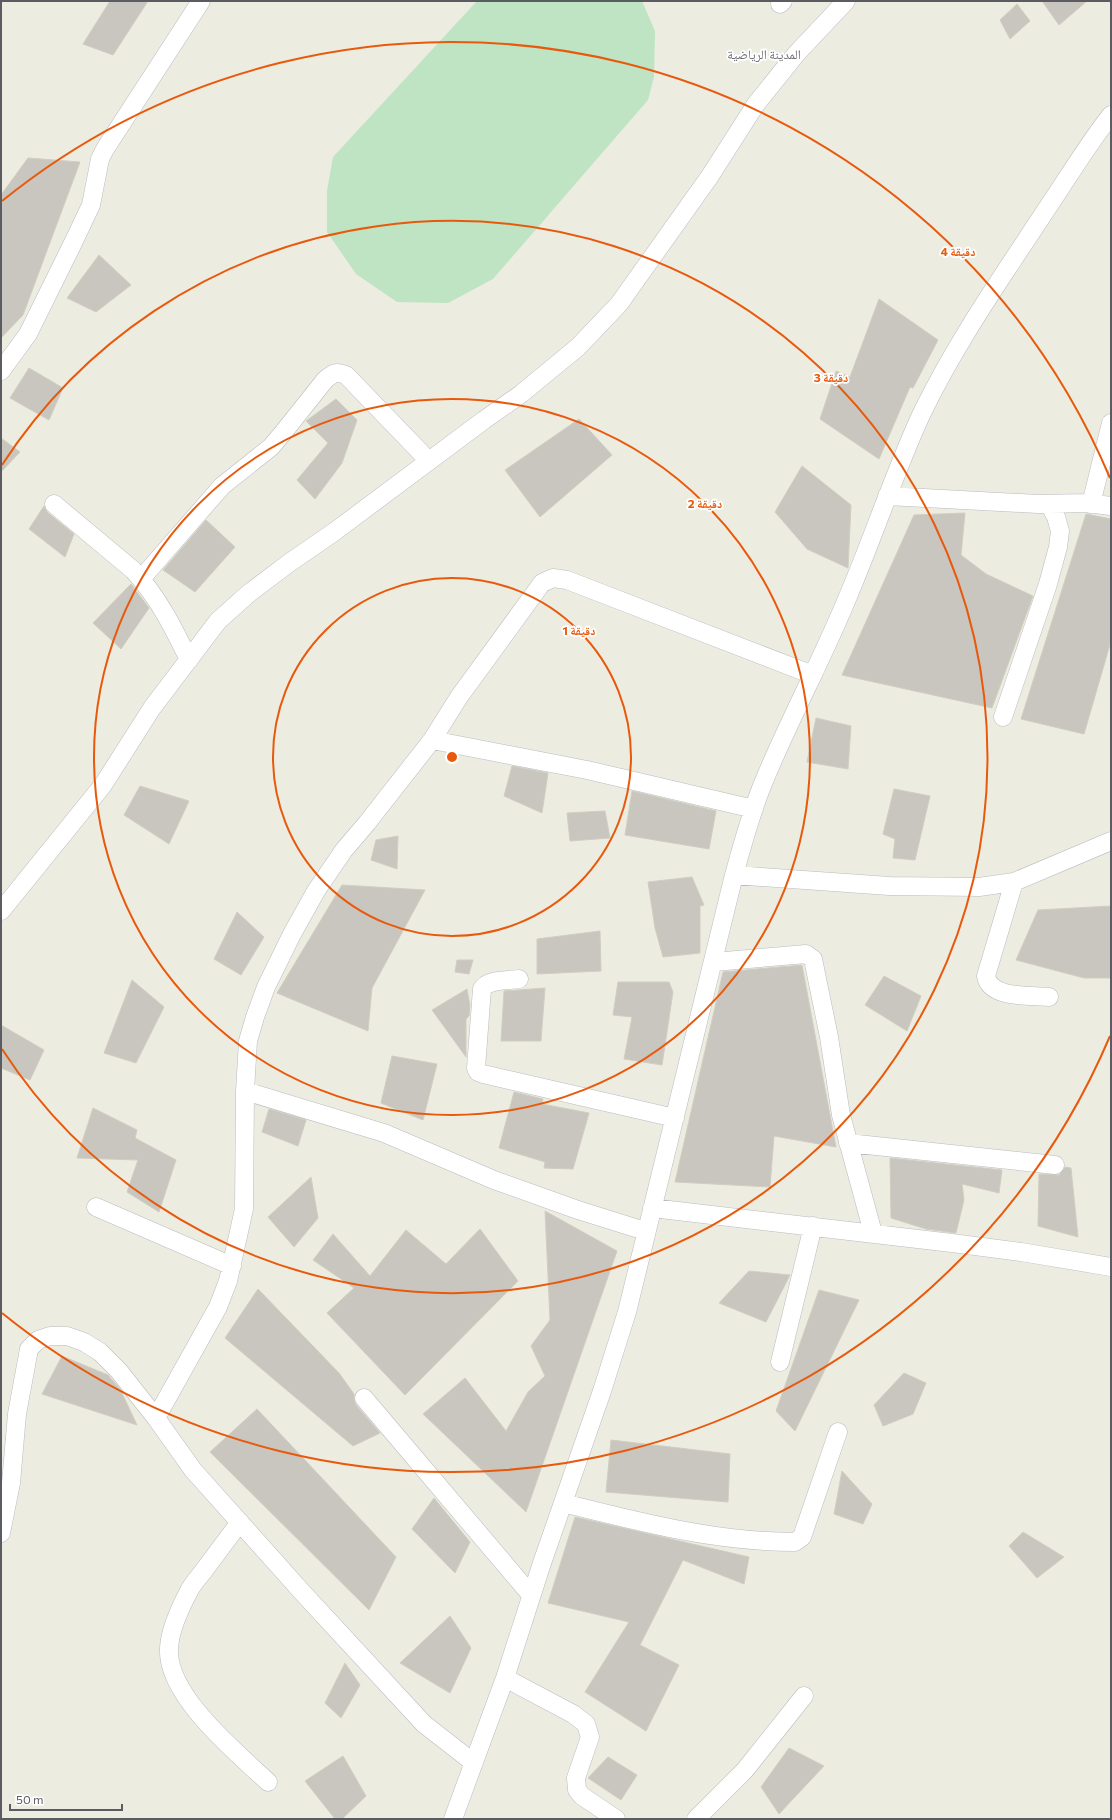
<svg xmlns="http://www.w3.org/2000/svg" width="1112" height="1820" font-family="Commissioner,'Noto Naskh Arabic',sans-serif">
	<rect width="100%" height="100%" fill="#edece1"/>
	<path fill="#bee4c3" d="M477,1H642L655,31L654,77L648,100L493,279L448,303L397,302L356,274L327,232V191L333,157Z"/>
	<path fill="#c8c6bf" stroke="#d1cec0" d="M110,1H148L113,55L83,44Z
		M1042,1H1087L1059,25Z
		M1017,4L1030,21L1010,39L1000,20Z
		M28,158L80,162L23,315L1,338V195Z
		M99,255L131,285L96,312L67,298Z
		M879,299L938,340L913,388L910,387L879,459L820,419L836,371L850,377Z
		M29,368L63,388L49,420L10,398Z
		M336,399L357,420L342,463L315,499L297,480L328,443L306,421Z
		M579,419L612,455L540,517L505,470Z
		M1,438L20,452L1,472Z
		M802,466L851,505L848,568L807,549L775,512Z
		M44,506L47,512L74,534L65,557L29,529Z
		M965,513L961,555L986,574L1033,596L992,708L842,675L914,515Z
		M1086,514L1111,519V641L1084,734L1021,719Z
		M206,520L235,547L195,592L163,570Z
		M131,584L149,608L121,649L93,623Z
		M816,718L851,726L848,769L807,762Z
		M512,766L548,773L542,813L504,796Z
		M140,786L189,801L169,844L124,815Z
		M894,789L930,796L915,860L893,858L895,839L883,834Z
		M632,791L716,811L709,849L625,835Z
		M605,811L610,838L570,841L567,813Z
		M398,836L397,869L371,860L376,840Z
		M692,877L704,905L700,906V953L663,957L655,928L648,882Z
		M342,885L425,890L372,988L368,1031L277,993Z
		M1111,906V978H1084L1016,960L1038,910Z
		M237,912L264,937L241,975L214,959Z
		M600,931L601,971L537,974V939Z
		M457,960H473L469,974L455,972Z
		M802,965L836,1147L774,1136L770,1187L675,1182L723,972Z
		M884,976L921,996L907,1031L865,1005Z
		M132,980L164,1007L136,1063L104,1053Z
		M618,982H669L673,992L662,1065L624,1059L632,1017L613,1015Z
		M545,988L541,1041H501L504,991Z
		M467,989L470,1006L469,1016L466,1019V1057L432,1010Z
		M1,1025L44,1050L30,1080L1,1068Z
		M392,1056L437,1064L423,1120L381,1103Z
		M514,1092L543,1099L542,1104L589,1113L573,1169L544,1168L545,1162L499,1148Z
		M93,1108L137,1130L135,1138L176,1160L159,1212L127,1192L138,1160L77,1158Z
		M269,1109L306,1120L298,1146L262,1132Z
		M890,1158L1002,1170L999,1193L962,1184L964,1200L956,1233L926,1229L891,1218Z
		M1065,1167L1071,1168L1078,1237L1038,1226L1039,1174L1059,1175Z
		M311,1177L318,1218L294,1247L268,1217Z
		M545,1211L617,1251L526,1512L423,1414L465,1378L506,1431L528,1392L545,1376L531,1346L550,1320Z
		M480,1229L518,1281L405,1395L327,1313L354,1288L313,1260L333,1234L370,1276L406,1230L446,1264Z
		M749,1271L790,1275L766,1322L719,1303Z
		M258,1289L339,1373L354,1394V1399L356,1405L380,1433L353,1446L225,1338Z
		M819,1290L859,1300L795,1431L776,1411Z
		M62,1356L108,1375L120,1389L137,1425L42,1394Z
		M904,1373L926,1383L913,1414L883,1426L874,1405Z
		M257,1409L396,1557L369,1610L210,1452Z
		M611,1440L730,1454L728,1502L606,1492Z
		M842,1471L872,1504L863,1524L834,1514Z
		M434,1498L470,1542L455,1573L412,1529Z
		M575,1517L749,1557L744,1584L683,1560L640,1645L679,1665L646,1731L585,1692L629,1622L548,1603Z
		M1023,1532L1064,1557L1037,1578L1009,1546Z
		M450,1616L471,1648L450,1693L400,1663Z
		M345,1663L360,1685L341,1718L325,1703Z
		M789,1748L824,1766L779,1814L761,1787Z
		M343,1756L366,1796L342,1819H335L305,1781Z
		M608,1757L637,1775L621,1800L588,1778Z"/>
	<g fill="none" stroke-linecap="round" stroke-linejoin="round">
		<g stroke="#b9bbc0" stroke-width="19">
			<path id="minor" d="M780,4L783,1
				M1,371L28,334L73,243L91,205L100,159L105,149L201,1
				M887,496L1038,504L1087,503L1111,506
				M54,504L133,570C158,597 173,627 189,660
				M1091,504L1111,423
				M141,579L222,486L271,447L282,434L325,380C333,373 336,371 346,375L429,461
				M1003,717L1048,584L1058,547L1060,531L1056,517L1049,504
				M432,740L587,770L754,809
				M734,875L889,886L979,887L1014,882L1111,841
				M1014,882L986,976C990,999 1030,995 1049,997
				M1,911L103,785L152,708L218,621L248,594L289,563L334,532L484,420L521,394L578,347L619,304L710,176L756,104L797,53L846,1
				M714,962L806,954L813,959L829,1037L841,1115L873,1233
				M519,979C507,981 488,979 482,989L476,1068L478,1072L483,1074L675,1118
				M245,1091L248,1041L255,1017L266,987L292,934L316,891L344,850L367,823L432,740L459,697L542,583L553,578L567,580L813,675
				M848,1143L1055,1165
				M96,1207L232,1266
				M652,1208L952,1243L1021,1252L1111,1267
				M780,1362L813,1226
				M364,1398L531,1595
				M156,1418L218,1307L228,1281L244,1209L245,1091L384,1133L494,1180L578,1210L645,1231
				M563,1503C639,1522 716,1542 795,1542L802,1537L838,1432
				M240,1522C228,1538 217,1553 205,1569C200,1576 193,1583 189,1591C180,1608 170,1629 169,1648C166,1695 236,1752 268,1782
				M1,1533L11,1483L17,1414L29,1349L38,1340L50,1336H67L84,1342L100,1352L119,1371L156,1418L193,1470L302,1592L424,1724L474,1763
				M505,1678L573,1714L586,1724L590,1737L576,1778L577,1790L582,1796L616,1819
				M453,1819L505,1678L542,1563L602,1391L627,1312L734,875C743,843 751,812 764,781C790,718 823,658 849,594C874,535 894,474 921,415C956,342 1004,274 1048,207C1069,176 1088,144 1111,115
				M696,1819L745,1770L804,1696"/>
		</g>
		<use href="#minor" stroke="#fff" stroke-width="18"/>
	</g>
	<g fill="none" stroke="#e8590c" stroke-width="2">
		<circle cx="452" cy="757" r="179"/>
		<circle cx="452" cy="757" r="358"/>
		<path d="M2 465A536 536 0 1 1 2 1049"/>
		<path d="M1110 1036A715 715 0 0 1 2 1313M2 201A715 715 0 0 1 1110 478"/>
	</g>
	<g text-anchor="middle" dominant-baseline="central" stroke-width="3.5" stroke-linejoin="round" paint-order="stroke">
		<g font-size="13" fill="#6b6e74" stroke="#fff">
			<text x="764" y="54">المدينة الرياضية</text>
		</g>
	</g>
	<circle cx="452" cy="757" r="6" fill="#e8590c" stroke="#fff" stroke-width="2"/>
	<g font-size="12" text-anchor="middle" font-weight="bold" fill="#e8590c" stroke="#fff" stroke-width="3.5" stroke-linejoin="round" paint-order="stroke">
		<text x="958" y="256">4 دقيقة</text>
		<text x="831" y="382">3 دقيقة</text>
		<text x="705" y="508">2 دقيقة</text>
		<text x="579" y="635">1 دقيقة</text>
	</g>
	<rect width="1112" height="1820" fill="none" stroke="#5a5c62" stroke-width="4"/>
	<path d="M10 1804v6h112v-6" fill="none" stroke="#5a5c62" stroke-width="2"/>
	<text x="16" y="1804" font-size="12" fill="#5a5c62" stroke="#ffffff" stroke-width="3" paint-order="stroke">50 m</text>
</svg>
